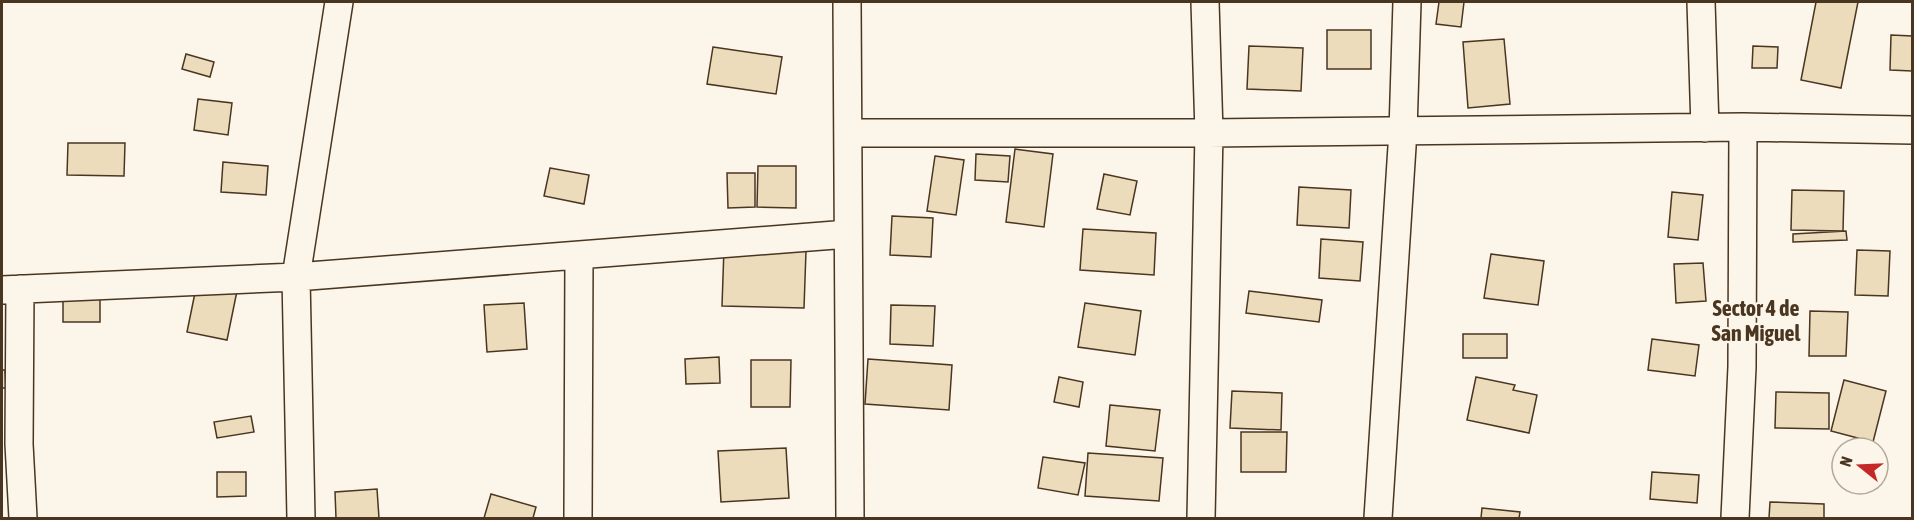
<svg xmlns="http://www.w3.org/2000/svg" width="1914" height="520" font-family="'Asap Condensed',sans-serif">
	<rect width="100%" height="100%" fill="#fbf6e9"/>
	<path fill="#ecdcbc" stroke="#4a3520" stroke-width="1.5" d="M1439,2H1464L1461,27L1436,24Z
		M1816,2H1858L1841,88L1801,80Z
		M1327,30H1371V69H1327Z
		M1891,35L1912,36V71L1890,70Z
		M1504,39L1510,104L1468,108L1463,42Z
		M1249,46L1303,48L1301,91L1247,89Z
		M1753,46L1778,47L1777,68H1752Z
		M713,47L782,57L776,94L707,84Z
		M186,54L214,62L210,77L182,69Z
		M198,99L232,103L228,135L194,130Z
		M68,143H125L124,176L67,175Z
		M1015,149L1053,154L1044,227L1006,222Z
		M976,154L1010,156L1008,182L975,180Z
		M935,156L964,160L956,215L927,211Z
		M223,162L268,166L266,195L221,192Z
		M758,166H796V208L757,207Z
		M550,168L589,175L584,204L544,196Z
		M727,173H755V207L728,208Z
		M1104,174L1137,181L1130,215L1097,209Z
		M1299,187L1351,190L1349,228L1297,225Z
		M1792,190L1844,191L1843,231L1791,230Z
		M1672,192L1703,195L1698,240L1668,237Z
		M892,216L933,218L931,257L890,255Z
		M1083,229L1156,233L1154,275L1080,270Z
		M1846,231L1847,240L1793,242V234Z
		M1321,239L1363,242L1360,281L1319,278Z
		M724,248L806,251L804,308L722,306Z
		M1857,250L1890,251L1888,296L1855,295Z
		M1491,254L1544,261L1538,305L1484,298Z
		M1703,263L1706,301L1676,303L1674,264Z
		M197,283L237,291L227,340L187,332Z
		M1249,291L1322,300L1319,322L1246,313Z
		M63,298H100V322H63Z
		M524,303L527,349L487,352L484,305Z
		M1085,303L1141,311L1135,355L1078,347Z
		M891,305L935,306L933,346L890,344Z
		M1810,311L1848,312L1846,356H1809Z
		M1463,334H1507V358H1463Z
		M1652,339L1699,345L1695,376L1648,370Z
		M719,357L720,383L686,384L685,359Z
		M868,359L952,365L949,410L865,404Z
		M751,360H791L790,407H751Z
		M2,370H5L6,388H2Z
		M1059,377L1083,382L1079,407L1054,402Z
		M1476,377L1515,385L1513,390L1537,395L1529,433L1467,420Z
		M1844,380L1886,391L1873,442L1831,431Z
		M1232,391L1282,393L1281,430L1230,428Z
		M1776,392L1829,393V429L1775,428Z
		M1110,405L1160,410L1155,451L1106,446Z
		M251,416L254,432L217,438L214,422Z
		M1241,432H1287L1286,472H1241Z
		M786,448L789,498L721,502L718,451Z
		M1088,453L1163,458L1159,501L1085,496Z
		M1043,457L1085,463L1078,495L1038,488Z
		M217,472H246V496L217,497Z
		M1652,472L1699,475L1697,503L1650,499Z
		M377,489L379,518H336L335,492Z
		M491,494L536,507L533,518H484Z
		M1770,502L1824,504V518H1769Z
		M1482,508L1520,512L1519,518H1481Z"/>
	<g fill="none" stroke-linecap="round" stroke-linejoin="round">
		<g stroke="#4a3520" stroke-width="30">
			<path id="minor" d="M847,2L850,518
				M1701,2L1705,128
				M848,133H1209L1743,127L1912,130
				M20,289L19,444L23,518
				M2,290L296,277L848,234
				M301,518L296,277L339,2
				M578,518L579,255
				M1201,518L1209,133L1205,2
				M1378,518L1403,131L1407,2
				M1735,518L1742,367L1743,127"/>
		</g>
		<use href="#minor" stroke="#fbf6e9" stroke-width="27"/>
	</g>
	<g text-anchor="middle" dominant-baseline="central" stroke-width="4.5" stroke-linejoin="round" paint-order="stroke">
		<g font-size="22" font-weight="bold" fill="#4a3520" stroke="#fbf6e9">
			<text x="1756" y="308">Sector 4 de<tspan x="1756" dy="25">San Miguel</tspan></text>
		</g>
	</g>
	<rect width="1914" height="520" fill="none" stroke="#4a3520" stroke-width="6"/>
	<g transform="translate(1860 466) rotate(288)"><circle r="28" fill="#fbf6e9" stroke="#b4a999" stroke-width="1.5"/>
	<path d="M0-4.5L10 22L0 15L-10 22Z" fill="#c62828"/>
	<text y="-9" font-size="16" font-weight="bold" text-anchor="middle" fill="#4a3520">N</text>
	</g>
</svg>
